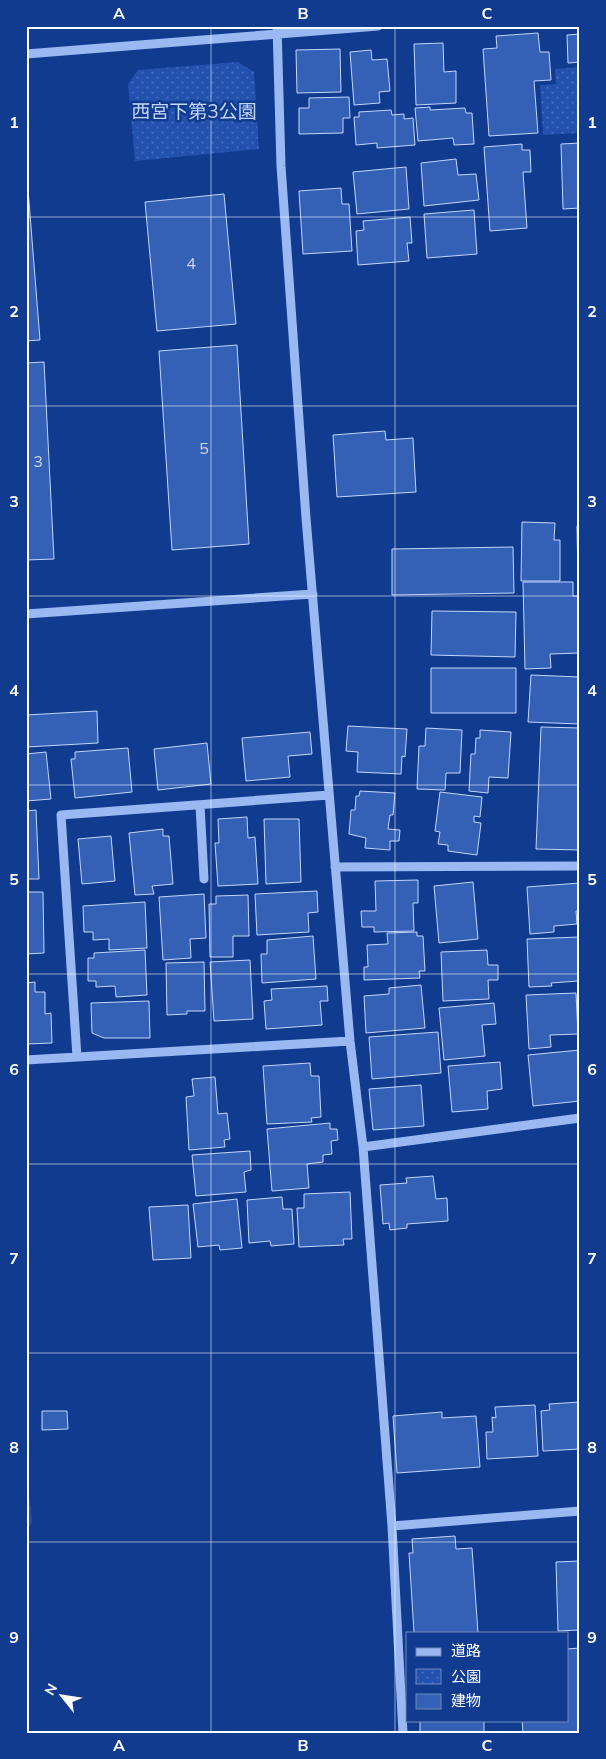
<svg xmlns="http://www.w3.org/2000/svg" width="606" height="1759" font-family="Mulish,'Noto Sans JP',sans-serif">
	<defs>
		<pattern id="forest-firs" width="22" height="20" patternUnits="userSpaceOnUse" patternTransform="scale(1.25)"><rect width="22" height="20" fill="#2252ae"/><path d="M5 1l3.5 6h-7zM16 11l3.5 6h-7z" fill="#436cba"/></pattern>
		<pattern id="park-dots" width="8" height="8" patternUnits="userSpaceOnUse" patternTransform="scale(1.25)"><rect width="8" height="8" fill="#2252ae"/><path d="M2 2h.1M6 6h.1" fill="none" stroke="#436cba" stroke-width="1.8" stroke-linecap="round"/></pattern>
	</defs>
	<rect width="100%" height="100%" fill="#113b8f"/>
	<path fill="url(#forest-firs)" d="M26,1460L32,1523L26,1531Z"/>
	<path fill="url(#park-dots)" d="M238,62L254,72L259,149L135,161L128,84L138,70Z
		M577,67L580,133L543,135L540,85L556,84L555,69Z"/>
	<path fill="#3461b6" stroke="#c1d6fd" d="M538,33L540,52H549L551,80L534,81L538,133L489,136L483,49L497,48L496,36Z
		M580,34V62L568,63L567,35Z
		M443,43L444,72L456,71V103L416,105L414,44Z
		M340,49L341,92L297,93L296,50Z
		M371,50L372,60L387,59L390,91L379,92L380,103L354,105L350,52Z
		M349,97L350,118H343V133L299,134V108H309V98Z
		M430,107V110L465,108L466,113H472L474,144L454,145L453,138L418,141L415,108Z
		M391,110L392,115L404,114V119L413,118L415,145L377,148V143L356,145L354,117H359V112Z
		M580,143V208L563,209L561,144Z
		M522,144V150H530L531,172H523L527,228L490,231L484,147Z
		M456,159L458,175L476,174L479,200L424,206L421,163Z
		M26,164L40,340L26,341Z
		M406,167L409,209L357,214L353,172Z
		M341,188L342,204H349L352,251L303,254L299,191Z
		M224,194L236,324L157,331L145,202Z
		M474,210L477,254L427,258L424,214Z
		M410,217L412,243H407L409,261L358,265L356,231L364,230L363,221Z
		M237,345L249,544L172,550L159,351Z
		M44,362L54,559L26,560V363Z
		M385,431L386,440L413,438L416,492L337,497L333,435Z
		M522,522L555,523L554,540H560V581H521Z
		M577,526H580V582H578Z
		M513,547L514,593L392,595V549Z
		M523,582H573V596H580V653L550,654L551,668L525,669Z
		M432,611L516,612L515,657L431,655Z
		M431,668H516V713H431Z
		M531,675L580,677V724L528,722Z
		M97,711L98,743L26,747V715Z
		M348,726L407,729L405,757L402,756L401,774L357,772L358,752L346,751Z
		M541,727L580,728V850L536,849Z
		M426,728L462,730L460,773H446L445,790L417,789L419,746H425Z
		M480,730L511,732L508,778L489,777L488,793L469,791L471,754H475L476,738H480Z
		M310,732L312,754L288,756L290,777L246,781L242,738Z
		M207,743L211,784L158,790L154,749Z
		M128,748L132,792L75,798L71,759H75V752Z
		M46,752L51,799L26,801V754Z
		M360,791L395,793L393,815H390L388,829L400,830L399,841H390V850L365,848L366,838L349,834L351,810H355L356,796H359Z
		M440,792L482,797L480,817L474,816V822L481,823L477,855L448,851V845L438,844L440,832L435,831Z
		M36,810L39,879H26V811Z
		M247,817L248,838L255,837L258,884L218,886L215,843H219L218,819Z
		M264,819H299L301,882L266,884Z
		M163,829V836H169L173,884L152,886L154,894L135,895L129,833Z
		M111,836L115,881L82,884L78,839Z
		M418,880V903H413L414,931L374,932V927H362L361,911H376L375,881Z
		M473,882L478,939L439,943L434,886Z
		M580,883V911H576L577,924L554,926V932L530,934L527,887Z
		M317,891L318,912L308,913L309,932L257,935L255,894Z
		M26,892H43L44,953L26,954Z
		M204,894L206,938L190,939L191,958L163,960L159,897Z
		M248,895L249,936H233V957H210L209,904H216V896Z
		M145,902L147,948L109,950V939L93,940V932H84L83,906Z
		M417,932V936H423L425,971H419L420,978L364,980V967H368L367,945L388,944L387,933Z
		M313,936L316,979L262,983L261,954H267V940Z
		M580,937L578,981L551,983L552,986L529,987L527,939Z
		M145,950L147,995L116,997L115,986L96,987V981H88V958H94V953Z
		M487,950L488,965H498V980H488L489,999L443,1001L441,952Z
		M250,960L253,1019L214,1021L210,962Z
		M204,962L205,1011H187V1014L167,1015L166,963Z
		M35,982V992H45V1014L51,1013L52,1043L26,1044V983Z
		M421,985L425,1028L366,1033L364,996L389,994V988Z
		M327,986L328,1001H320L322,1025L266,1029L264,1001L272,1000L271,989Z
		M576,993L578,1034L550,1035L551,1047L529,1049L526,995Z
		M149,1001L150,1038H104L92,1033L91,1003Z
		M494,1003L496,1024L482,1025L485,1056L444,1060L439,1008Z
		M438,1032L441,1073L372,1079L369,1037Z
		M580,1050V1101L533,1106L528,1055Z
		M500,1062L502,1089L487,1091L488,1109L452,1112L448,1066Z
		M310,1063L311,1076H319L321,1117L311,1118L312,1122L267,1124L263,1066Z
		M215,1077L218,1114L227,1113L230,1139L224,1140L225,1147L189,1150L186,1097L194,1096L192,1079Z
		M421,1085L424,1126L373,1130L369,1089Z
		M330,1123V1129H337L338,1140L331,1141L332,1154L323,1155V1162L307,1164L309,1188L272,1191L267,1129Z
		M250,1151L251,1170L244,1172L246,1192L196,1196L192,1155Z
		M433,1176L436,1199L447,1198L448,1221L407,1224V1228L390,1230L389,1223L383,1224L380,1185L407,1183L406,1178Z
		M350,1192L352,1239H343L344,1245L299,1247L297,1208H304V1194Z
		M282,1197L283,1209H292L294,1244L271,1246L270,1241L249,1243L247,1200Z
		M237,1199L242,1248L220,1250L219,1245L198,1247L193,1204Z
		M188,1205L191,1258L153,1260L149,1207Z
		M580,1402V1449L543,1451L541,1411L550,1410L549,1404Z
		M535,1405L538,1456L487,1459L486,1432H493L492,1417L496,1418L495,1407Z
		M42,1411H67L68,1429L42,1430Z
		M442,1412V1418L476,1416L480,1467L397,1473L393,1416Z
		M455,1536L456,1549L472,1548L478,1633H414L409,1553H413L412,1539Z
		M580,1561V1630L558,1631L556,1562Z
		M580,1648V1733H523L522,1720H567V1649Z
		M420,1720H484V1733H420Z"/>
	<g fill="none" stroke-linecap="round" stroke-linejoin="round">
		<path stroke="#9ab9f2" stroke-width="9" d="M277,26L281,166L306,518L350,1041L363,1147L392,1526L403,1733
			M26,54L378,26
			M26,614L313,594
			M200,805L204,879
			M335,867L580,866
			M77,1057L61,815L329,795
			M26,1060L350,1041
			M363,1147L580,1118
			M392,1526L580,1511"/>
	</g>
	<path fill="none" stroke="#fff" stroke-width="1" stroke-opacity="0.55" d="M211,26V1733M395,26V1733M26,217H580M26,406H580M26,596H580M26,785H580M26,974H580M26,1164H580M26,1353H580M26,1542H580"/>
	<g text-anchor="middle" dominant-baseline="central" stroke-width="5" stroke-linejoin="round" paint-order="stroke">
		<g font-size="16" fill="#ccd8ed">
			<text x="191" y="263">4</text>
			<text x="204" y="448">5</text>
			<text x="38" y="461">3</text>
		</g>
		<g font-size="19" fill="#c1d6fd" stroke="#113b8f">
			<text x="194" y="111">西宮下第3公園</text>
		</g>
	</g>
	<rect width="606" height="1759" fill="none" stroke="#113b8f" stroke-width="55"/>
	<rect x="406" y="1632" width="162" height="90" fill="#113b8f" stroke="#7089bc"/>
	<rect x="416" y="1648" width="25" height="8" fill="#9ab9f2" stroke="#7089bc"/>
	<text x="451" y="1656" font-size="15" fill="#ffffff">道路</text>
	<rect x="416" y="1669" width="25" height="15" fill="url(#park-dots)" stroke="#7089bc"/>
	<text x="451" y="1682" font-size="15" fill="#ffffff">公園</text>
	<rect x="416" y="1694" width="25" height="15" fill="#3461b6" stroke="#7089bc"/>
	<text x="451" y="1706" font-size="15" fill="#ffffff">建物</text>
	<g transform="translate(62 1696) rotate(300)" stroke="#113b8f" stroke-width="4" paint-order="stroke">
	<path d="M0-4L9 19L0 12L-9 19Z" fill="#ffffff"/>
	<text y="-8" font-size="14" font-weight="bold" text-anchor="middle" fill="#ffffff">N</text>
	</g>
	<rect x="28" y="28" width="550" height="1704" fill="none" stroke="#fff" stroke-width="2"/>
	<g font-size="16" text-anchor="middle" font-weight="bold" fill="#fff">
		<text x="119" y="19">A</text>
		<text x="303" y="19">B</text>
		<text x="487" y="19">C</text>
		<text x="14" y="128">1</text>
		<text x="592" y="128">1</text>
		<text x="14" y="317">2</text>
		<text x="592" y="317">2</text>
		<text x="14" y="507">3</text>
		<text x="592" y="507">3</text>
		<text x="14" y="696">4</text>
		<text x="592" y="696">4</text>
		<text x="14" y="885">5</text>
		<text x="592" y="885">5</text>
		<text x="14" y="1075">6</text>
		<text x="592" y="1075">6</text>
		<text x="14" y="1264">7</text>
		<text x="592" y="1264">7</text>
		<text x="14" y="1453">8</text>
		<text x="592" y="1453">8</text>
		<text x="14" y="1643">9</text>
		<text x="592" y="1643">9</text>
		<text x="119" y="1751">A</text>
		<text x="303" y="1751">B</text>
		<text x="487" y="1751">C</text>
	</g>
</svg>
